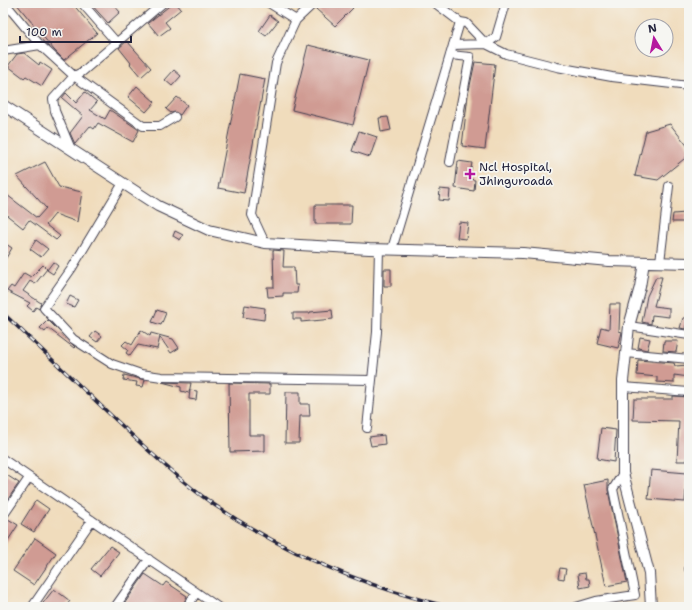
<svg xmlns="http://www.w3.org/2000/svg" width="692" height="610" font-family="'Shantell Sans',sans-serif">
	<rect width="100%" height="100%" fill="#f6f6f2"/>
	<filter id="ink" filterUnits="userSpaceOnUse"><feTurbulence type="fractalNoise" baseFrequency=".025" numOctaves="2"/><feDisplacementMap in="SourceGraphic" scale="8" xChannelSelector="R" yChannelSelector="G"/><feConvolveMatrix kernelMatrix="1 2 1 2 8 2 1 2 1" color-interpolation-filters="sRGB"/></filter>
	<filter id="wash" filterUnits="userSpaceOnUse"><feTurbulence type="fractalNoise" baseFrequency=".012" numOctaves="4" result="noise"/><feDisplacementMap in="SourceGraphic" scale="16" xChannelSelector="R" yChannelSelector="G"/><feGaussianBlur stdDeviation="0.9" result="paint"/><feColorMatrix in="noise" values="0 0 0 0 0 0 0 0 0 0 0 0 0 0 0 0 0 1.4 0 .05"/><feComposite in="paint" operator="in"/></filter>
	<g filter="url(#wash)">
		<rect width="100%" height="100%" fill="#f0dcbc"/>
		<g id="blocks">
			<path fill="#d09b93" d="M16,3H72L97,33L64,60L54,50Z
				M90,3H112L120,12L108,23Z
				M173,3H176L181,9L165,22L170,28L159,36L148,23Z
				M319,3H348L353,8L335,26L316,9Z
				M270,15L278,21L266,36L259,31Z
				M127,41L151,68L141,77L130,64L131,63L119,48Z
				M308,45L369,60L353,125L292,110Z
				M24,53L39,65L40,62L52,70L42,86L26,76L24,78L8,66L17,54Z
				M475,62L495,64L485,149L462,146L468,95Z
				M174,70L181,76L172,86L165,80Z
				M240,74L265,79L244,193L218,188Z
				M137,86L155,102L146,112L128,97Z
				M85,92L97,102L90,110L105,119L110,110L139,130L133,142L98,123L94,129L90,126L75,144L70,133L83,116L62,98L66,93L76,103Z
				M177,97L187,105L180,115L175,112L171,113L166,109Z
				M388,117L391,130L381,132L379,118Z
				M670,124L689,148V155L658,180L635,176L646,131Z
				M359,131L377,137L370,157L352,151Z
				M458,161L472,163L469,179L475,180L474,191L455,188Z
				M45,162L59,187L82,192L77,222L55,214L46,225L60,236L56,240L29,220L23,228L3,212L7,204L3,200L7,195L37,218L46,208L17,176Z
				M440,189L450,190L449,201L439,200Z
				M315,205H352L351,224H315Z
				M686,213L685,222H672L673,214Z
				M459,222L468,223L466,239L457,238Z
				M175,231L183,235L180,240L173,236Z
				M36,240L48,249L41,257L30,249Z
				M6,244L12,248L3,263V250Z
				M273,250L284,251L283,267H294L295,285H298L297,293H283V296L268,297L267,287H274Z
				M53,262L58,266L53,274L47,270Z
				M43,265L47,269L35,284L30,281L23,291L41,303L39,309L36,307L33,311L27,306L30,303L7,291L11,286L14,288L24,273L31,277Z
				M384,269H391V286H384Z
				M656,277H662L654,306L669,308V317L652,315L651,324L642,322L647,296Z
				M70,296L78,300L74,307L66,304Z
				M610,304H620L619,331L622,332L618,348L597,343L601,327L609,329Z
				M245,305L265,308L264,320L243,317Z
				M157,310L166,313L161,325L152,322Z
				M332,310L333,319L301,322V319H293V313H310V312Z
				M689,317L685,329L680,328L683,318Z
				M48,320L75,347L74,348L48,328L45,332L40,328Z
				M141,330L150,336L151,333L173,339L179,348L171,353L160,337L157,349L138,345L130,356L126,353L128,350L122,345L126,341L132,345Z
				M95,331L102,336L97,342L90,337Z
				M640,337L650,339L647,350L638,348Z
				M664,341H678L676,352L663,351Z
				M638,360L674,363L675,366L689,365V377L674,375V383L657,382V377L637,375Z
				M124,375L145,380L143,387L136,386L137,382L123,380Z
				M162,382L191,383L189,393L181,391V387Z
				M229,383L270,384V394H249V435H265V451L230,452Z
				M190,390L197,391L196,400L189,399Z
				M286,392H300V404H309L310,416H300L299,443H285Z
				M673,396L689,397L687,461H677L679,421L633,420L634,399H673Z
				M601,428L616,430L614,462L597,459Z
				M384,435L385,444L371,446L369,437Z
				M651,470L687,473L685,502L648,499Z
				M5,474L19,483L6,502L3,499V477Z
				M608,480V490L627,582L606,586L584,485Z
				M36,500L49,509L34,532L21,524Z
				M8,519L18,525L3,548V523Z
				M35,538L56,553L34,585L13,571Z
				M110,546L119,552L100,576L91,569Z
				M560,568L566,569L564,579L558,578Z
				M585,573L586,579H589L590,586L580,588L578,574Z
				M145,574L163,586L166,582L187,596L182,607H122Z
				M54,589L70,601L65,607H40Z"/>
		</g>
	</g>
	<g filter="url(#ink)">
		<use href="#blocks" fill-opacity="0" stroke="#413e4e" stroke-width="1"/>
		<g fill="none" stroke-linecap="round" stroke-linejoin="round">
			<g stroke="#413e4e" stroke-width="10">
				<path id="minor" d="M5,3L40,45L74,76L143,126H160L175,117
					M82,3L117,43
					M269,3L296,20
					M435,3L460,22L466,23L486,44L506,54L557,67L612,77L689,86
					M453,45L486,44L496,37L506,3
					M3,51L40,45
					M450,55L470,57L450,162
					M71,149L55,111L53,99L74,76L82,72L163,3
					M123,183L72,268L44,308L73,339L112,364L141,374L162,377L372,380
					M265,243L252,215L276,63L296,20L314,3
					M392,249L460,22
					M660,262L669,186
					M629,326L689,335
					M626,353L689,359
					M623,387L689,392
					M367,428L377,332L379,249
					M3,459L218,607
					M3,516L29,478
					M689,551V569
					M32,607L92,520
					M115,607L149,559
					M187,607L196,593
					M576,607L596,601L635,595L613,489L623,473"/>
			</g>
			<g stroke="#413e4e" stroke-width="12">
				<path id="tertiary" d="M3,105L158,206L209,230L265,243L369,249L523,253L609,261L689,263
					M644,262L640,287L629,326L623,381V473L649,573L651,607"/>
			</g>
			<use href="#minor" stroke="#fff" stroke-width="8"/>
			<use href="#tertiary" stroke="#fff" stroke-width="10"/>
			<g stroke="#22223b" stroke-width="3.5">
				<path id="rail" d="M3,313C41,349 79,385 117,421C147,449 180,481 213,504C285,553 365,587 449,607"/>
			</g>
			<use href="#rail" stroke="#f6f6f2" stroke-width="2" stroke-dasharray="6" stroke-linecap="butt"/>
		</g>
	</g>
	<path fill="#b5179e" stroke="#f6f6f2" stroke-width="1.5" d="M468 168h4v4h4v4h-4v4h-4v-4h-4v-4h4z"/>
	<g text-anchor="middle" dominant-baseline="central" stroke-width="3.5" stroke-linejoin="round" paint-order="stroke">
		<g font-size="12" fill="#22223b" stroke="#f6f6f2" text-anchor="start">
			<text x="479" y="167">Ncl Hospital,<tspan x="479" dy="14">Jhinguroada</tspan></text>
		</g>
	</g>
	<rect width="692" height="610" fill="none" stroke="#f6f6f2" stroke-width="16"/>
	<g transform="translate(654 38) rotate(350)"><circle r="19" fill="#f6f6f2" stroke="#a1a1a9"/>
	<path d="M0-3L7 15L0 10L-7 15Z" fill="#b5179e"/>
	<text y="-6" font-size="11" font-weight="bold" text-anchor="middle" fill="#22223b">N</text>
	</g>
	<path d="M20 36v6h111v-6" fill="none" stroke="#22223b" stroke-width="2"/>
	<text x="26" y="36" font-size="12" fill="#22223b" stroke="#f6f6f2" stroke-width="3" paint-order="stroke">100 m</text>
</svg>
